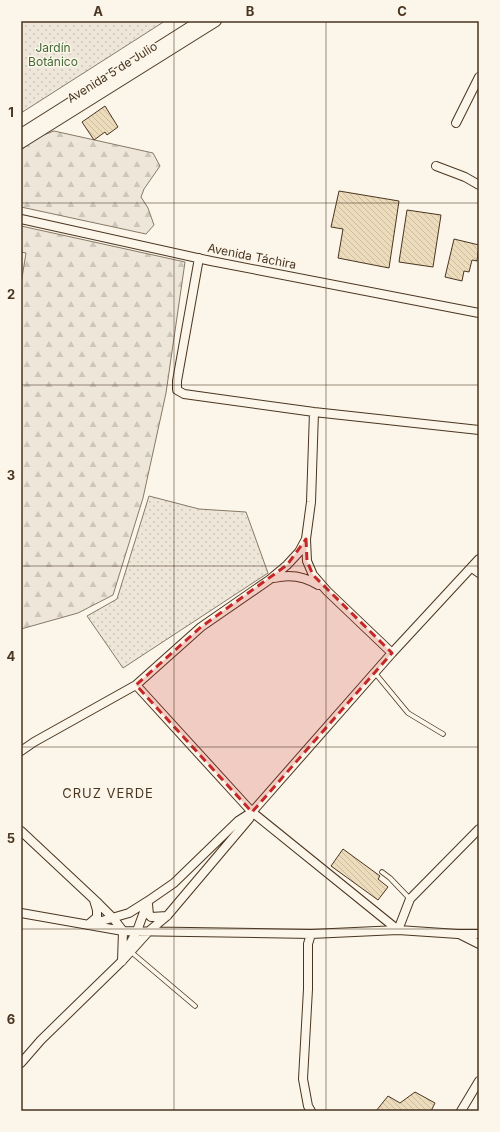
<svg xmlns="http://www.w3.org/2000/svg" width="500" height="1132" font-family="Inter,sans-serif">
	<defs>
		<pattern id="grass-dots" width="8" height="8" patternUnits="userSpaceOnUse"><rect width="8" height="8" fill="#ede6d9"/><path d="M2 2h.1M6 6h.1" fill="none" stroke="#cdc6ba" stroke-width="1.8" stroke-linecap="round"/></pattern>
		<pattern id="forest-firs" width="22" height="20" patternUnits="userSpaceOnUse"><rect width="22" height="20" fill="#ede6d9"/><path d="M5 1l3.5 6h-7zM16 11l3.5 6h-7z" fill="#cdc6ba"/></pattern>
		<pattern id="building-back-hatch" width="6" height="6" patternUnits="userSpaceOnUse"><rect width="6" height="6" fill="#ecdcbc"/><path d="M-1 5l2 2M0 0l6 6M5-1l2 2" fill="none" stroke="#ccbda1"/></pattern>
	</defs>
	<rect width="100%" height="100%" fill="#fbf6e9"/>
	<path fill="url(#grass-dots)" stroke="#887966" d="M21,21H165L21,113Z
		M149,496L199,509L246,512L268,573L123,668L87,616L117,599Z"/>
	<path fill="url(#forest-firs)" stroke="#887966" d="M54,131L153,153L160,166L144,189L141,197L148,208L154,225L146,234L21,207V150L38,137Z
		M21,226L185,262L166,393L143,498L113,595L78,613L21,629V284L26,253L21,252Z"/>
	<path fill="url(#building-back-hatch)" stroke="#4a3520" d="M105,106L118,127L107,135L105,132L94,140L82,122Z
		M339,191L399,201L389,268L338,258L343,229L331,227Z
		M407,210L441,215L433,267L399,262Z
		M454,239L479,245L477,261L472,260L469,272L464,271L462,281L445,277Z
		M343,849L380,876L378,879L388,887L378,900L331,866Z
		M415,1092L435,1103L431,1111H376L388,1096L400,1103Z"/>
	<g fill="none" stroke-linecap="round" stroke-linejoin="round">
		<g stroke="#4a3520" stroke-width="5.5">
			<path id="service" d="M375,673L408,713L443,734
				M382,872L390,878L410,899
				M130,951L195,1006"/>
		</g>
		<g stroke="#4a3520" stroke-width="10">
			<path id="minor" d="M456,123L479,77
				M436,166L465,177L479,185
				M21,219L211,261L479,313
				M199,258L177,381V390L184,394L314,412L479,430
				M306,539L307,561L313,575L327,591L392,653
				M472,568L479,573
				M274,578C290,574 304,576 318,585
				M136,685L252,812L398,930L410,899L479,829
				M21,751L34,742L136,685L201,627L269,580L287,565L299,552L306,539L311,502L314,412
				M21,831L99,904L113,918L123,931L122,961
				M148,904L149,915L151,917L167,916
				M21,913L123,931L311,934L398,930L458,934H479
				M90,923L97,917V910L94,900
				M88,925L129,913L148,901L174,883L238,821L252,812L392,653L479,559
				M461,935L479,944
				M126,951L137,931L148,901
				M21,1063L41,1040L122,961L149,931L167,916L249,819L252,813
				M311,1111L308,1106L303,1079L308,989V944L311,934
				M461,1111L479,1081"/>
		</g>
		<g stroke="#4a3520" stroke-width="12">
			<path id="tertiary" d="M21,134L200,21
				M21,143L216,21"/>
		</g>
		<use href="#service" stroke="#fbf6e9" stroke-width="4"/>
		<use href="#minor" stroke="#fbf6e9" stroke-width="8"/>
		<use href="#tertiary" stroke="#fbf6e9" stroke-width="10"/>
	</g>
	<path fill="#c62828" fill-opacity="0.2" stroke="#c62828" stroke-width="3" stroke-dasharray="8 5" stroke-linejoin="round" d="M306,539L307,561L313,575L392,653L252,812L136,685L201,627L287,565Z"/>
	<path fill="none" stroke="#4a3520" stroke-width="1" stroke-opacity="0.55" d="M174,21V1111M326,21V1111M21,203H479M21,385H479M21,566H479M21,747H479M21,929H479"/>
	<g text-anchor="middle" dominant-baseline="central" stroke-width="3" stroke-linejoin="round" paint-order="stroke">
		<g font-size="12" fill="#436837" stroke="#fbf6e9">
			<text x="53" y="47">Jardín<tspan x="53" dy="14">Botánico</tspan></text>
		</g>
		<g font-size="12" fill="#4a3520" stroke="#fbf6e9">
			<text transform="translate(112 72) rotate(-32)">Avenida 5 de Julio</text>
			<text transform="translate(252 256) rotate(11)">Avenida Táchira</text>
		</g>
		<g font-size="13" letter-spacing="1" fill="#4a3520" stroke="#fbf6e9">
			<text x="108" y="793">CRUZ VERDE</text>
		</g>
	</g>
	<rect width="500" height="1132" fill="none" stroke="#fbf6e9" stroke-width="44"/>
	<rect x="22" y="22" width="456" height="1088" fill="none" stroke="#4a3520" stroke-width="1.5"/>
	<g font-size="13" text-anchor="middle" font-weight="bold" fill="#4a3520">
		<text x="98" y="16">A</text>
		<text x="250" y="16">B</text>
		<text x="402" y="16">C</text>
		<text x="11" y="117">1</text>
		<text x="11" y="299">2</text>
		<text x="11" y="480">3</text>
		<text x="11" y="661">4</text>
		<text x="11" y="843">5</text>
		<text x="11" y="1024">6</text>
	</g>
</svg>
